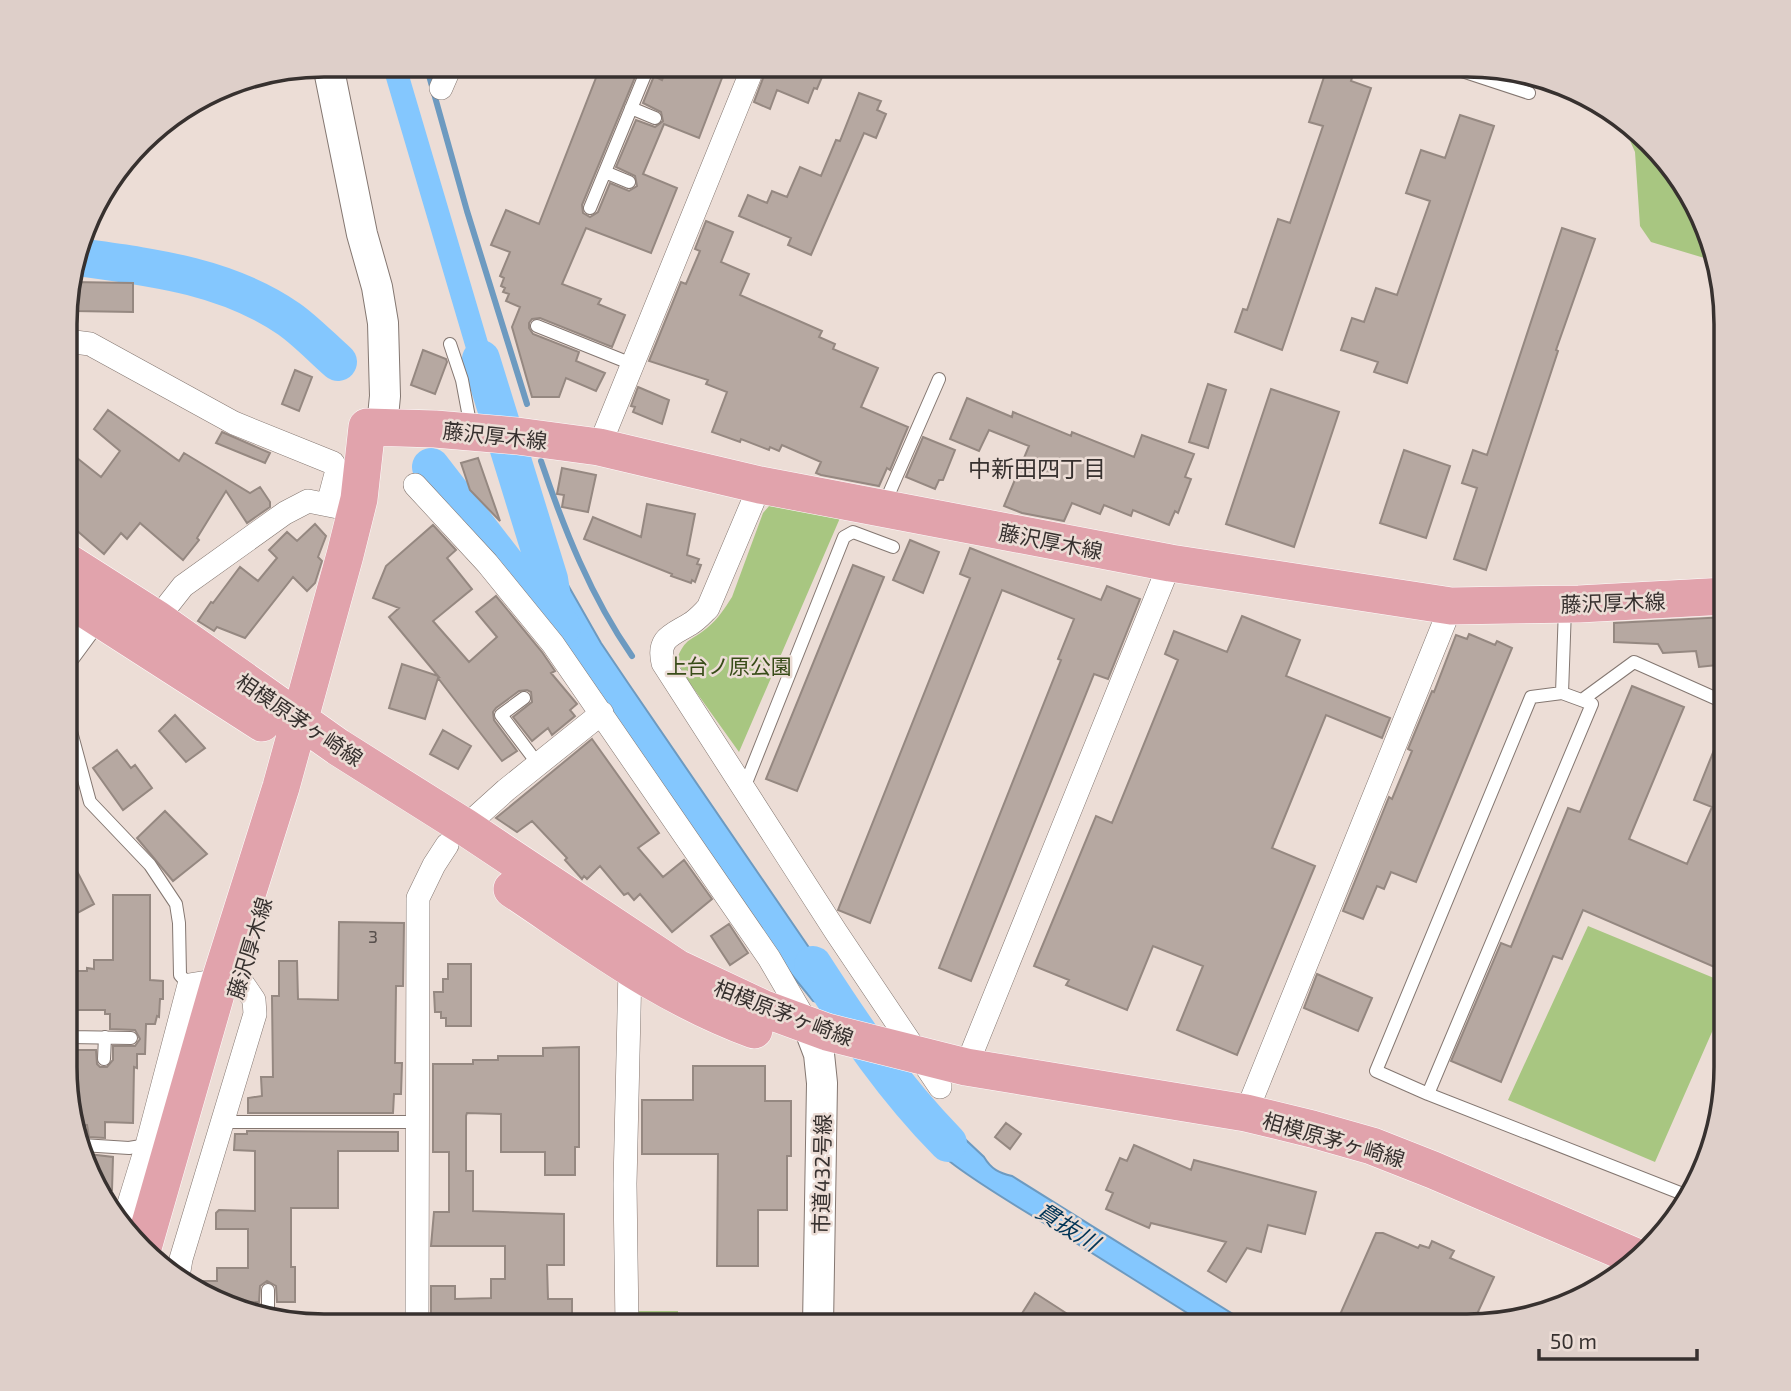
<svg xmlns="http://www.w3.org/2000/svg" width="1791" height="1391" font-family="'Exo 2','Noto Sans JP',sans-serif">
	<rect width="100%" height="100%" fill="#ecddd6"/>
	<path fill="#a8c681" d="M1620,118L1638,129L1700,210L1711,260L1651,242L1640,226L1635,152Z
		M770,505L840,518L739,752L684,675L677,659C685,638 691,641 707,628C718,619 725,608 732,597L763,513Z
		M1588,926L1726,983V1000L1655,1162L1508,1100Z
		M636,1311H678V1326H636Z"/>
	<path fill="#84c7fe" stroke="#6d9ac0" stroke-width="2" d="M556,564L601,643L628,683L836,987L859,1015L813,1001L783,964L524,594L533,581Z
		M888,1101L933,1109L984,1157C991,1169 999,1173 1012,1176L1252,1326H1208C1155,1293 1102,1259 1049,1226C992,1191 929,1156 888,1101Z
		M688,1315H721V1326H688Z"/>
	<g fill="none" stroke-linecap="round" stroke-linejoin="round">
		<path stroke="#6d9ac0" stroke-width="6" d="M426,65L467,211L527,404
			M541,461C564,529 591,597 632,656"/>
		<path stroke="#84c7fe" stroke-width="23" d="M394,65L481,359"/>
		<path stroke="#84c7fe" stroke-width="38" d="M78,257C151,267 227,276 289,319C306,331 322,348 338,362
			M481,359L549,579L555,617
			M431,467L526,590L562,627
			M813,965C855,1030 893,1087 948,1143"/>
	</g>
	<path fill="#b6a8a1" stroke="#958881" stroke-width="2" d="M601,65H626L638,70L582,205L583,213L590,217L598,212L610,183L629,191L637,186L635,176L616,167L636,120L655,127L663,121L661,112L643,103L654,76L662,80L668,65H725L723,69L725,70L699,138L664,124L643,174L677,188L651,253L586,228L562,284L601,299L598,304L625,315L612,347L540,318L532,319L529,323V328L533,334L579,352L576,361L605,373L596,391L566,378L559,397H532L512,327L520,307L506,301L509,294L503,292L505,288L501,286L504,278L500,276L510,252L491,245L506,210L539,224Z
		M768,65H827L817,89L814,88L808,103L777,90L770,109L754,102Z
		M1328,65H1356L1351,81L1371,88L1282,350L1235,332L1243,309L1247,310L1278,219L1290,223L1323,126L1309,122Z
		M859,93L881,101L877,110L886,114L876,138L864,133L811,255L788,245L791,238L739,216L748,195L767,203L772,191L787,197L800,167L821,176L836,140L840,141Z
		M1460,115L1494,126L1407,383L1374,372L1378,362L1341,350L1352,318L1364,322L1376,288L1397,295L1430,201L1406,193L1421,150L1445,158Z
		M706,221L733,232L721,262L749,274L740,295L822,331L819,337L835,344L833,349L878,368L861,407L908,427L890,470L887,468L879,486L821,475L816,473L821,462L782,445L779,451L770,447L769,450L741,439L740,442L712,432L727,392L706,384L708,380L649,361L681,282L686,284L700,251L695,249Z
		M1562,228L1595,239L1556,350L1558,351L1486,570L1454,559L1477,488L1462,483L1473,450L1487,455Z
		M72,282L133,283V312L74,311V300H71Z
		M423,350L446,359L447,362L435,394L411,385Z
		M295,370L312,377L299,411L282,404Z
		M1208,384L1226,390L1208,448L1189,442Z
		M638,387L669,400L662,424L633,412L635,407L631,406Z
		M1271,389L1339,412L1294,547L1226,524Z
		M967,398L1012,417L1013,412L1071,436L1072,432L1134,457L1142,435L1194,454L1185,477L1191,479L1178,513L1175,511L1169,525L1133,510L1131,516L1104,505L1100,514L1072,503L1064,521L1022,513L1004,506L1029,446L989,430L979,451L950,439Z
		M108,410L179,461L184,453L250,493L260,487L270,502V507L247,523L226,491L197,538L199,540L183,560L140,523L127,539L121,533L104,554L67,522V450L101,477L120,451L94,429Z
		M222,432L270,453L265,463L216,443Z
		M923,437L955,450L943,480H939L935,489L906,477Z
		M1404,450L1450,466L1426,538L1380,523Z
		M478,458L500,521L470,490L461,463Z
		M562,468L596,475L588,512L562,507L564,495L557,494Z
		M647,504L695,514L687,555L699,559L697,564L701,565L695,582L692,580L691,583L671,576L672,574L584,539L593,517L641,537Z
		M315,524L326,536L318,557L322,561L315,583L307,591L293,577L245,638L217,627L214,631L198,621L211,602L213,603L240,567L258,581L277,558L269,550L287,532L297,541Z
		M433,525L456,550L447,558L472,589L433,621L469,662L497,637L476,612L496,596L542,652L555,671L551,673L577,704L570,710L575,716L552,735L548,728L532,741L513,717L532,702L531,692L527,690L519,691L496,708L493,712L494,720L517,751L502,761L438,678L425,719L389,708L402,664L438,676L389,617L399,608L373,598L386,566Z
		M910,540L939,552L923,593L893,580Z
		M970,548L1101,600L1107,586L1140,599L1108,679L1094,674L971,981L939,968L1061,660L1058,659L1074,619L1002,590L870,923L838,910L970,578L960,574Z
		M853,565L884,577L797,791L766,779Z
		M1242,616L1300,640L1286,676L1390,718L1382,738L1326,715L1272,848L1315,866L1237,1055L1177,1030L1203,966L1153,946L1127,1010L1066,985L1069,980L1034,966L1096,816L1112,823L1178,660L1165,654L1174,631L1227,652Z
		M1726,617V664L1699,667L1696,651L1663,653L1658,644L1614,642V623Z
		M1469,634L1495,645L1497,641L1512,648L1416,882L1391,872L1384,889L1377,886L1363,919L1343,911L1389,797L1392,799L1412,751L1408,749L1432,691L1434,692L1456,635L1467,639Z
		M1632,686L1684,707L1629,839L1687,864L1712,807L1694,800L1726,720V972L1583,910L1562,959L1553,956L1501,1082L1451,1061L1501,943L1511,947L1568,808L1580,812Z
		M175,715L205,748L186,762L159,731Z
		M443,730L471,746L458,769L430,754Z
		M592,739L659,833L638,848L663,877L684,860L712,899L672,932L640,894L634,900L628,893L624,895L600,866L587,879L584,876L582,879L565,860L567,858L532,821L517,832L496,818Z
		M117,750L131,768L135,765L152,788L123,810L93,768Z
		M165,811L207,854L173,881L137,838Z
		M66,850L94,904L66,919Z
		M113,895H150V980L163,981V999H160L159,1017L157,1016L155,1024H146L145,1054H137V1068L134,1067L133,1123L105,1122V1138L89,1137L87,1125H76L65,1084V1063H73V1050H96L97,1064L100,1067H107L113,1060V1046H135L140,1039L135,1030L110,1029V1014H105V1010H66V971H87V968L94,969V960H113Z
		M339,922L404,923L403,986H396L395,1063H402L401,1094H394L393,1113H248V1098L262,1096L261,1077H273L272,996H279V961H297L298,999L338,1000Z
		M729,924L748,953L730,965L711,936Z
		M448,964H471V1026H446V1018H441V1012H435L434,992H443V979H448Z
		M1317,974L1372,998L1358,1031L1304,1008Z
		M579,1047V1147H575V1175H545V1152H501V1114L467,1113L466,1116V1171H473V1211L564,1214V1265H547L548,1299H572V1323H431V1286H455V1299L491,1298V1279H505V1246H431L434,1212H449V1152H433V1064H473V1060H498V1056H543V1048Z
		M693,1066H765V1101H791V1156H787V1210H758V1266H717L718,1154H642V1100H693Z
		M1006,1123L1021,1134L1010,1149L995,1137Z
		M247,1131L398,1132V1151H338V1208H291V1267H295V1302H277L276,1286L267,1281L260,1286L259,1302H250L251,1312L225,1307L195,1288V1281H217V1268H248V1229H216V1213L219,1210L255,1211V1151L234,1150L235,1134H247Z
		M1134,1145L1191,1170L1194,1160L1316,1192L1305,1234L1268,1225L1261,1252L1247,1248L1226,1282L1208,1271L1226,1242L1151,1223L1149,1228L1106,1209L1113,1193L1106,1190L1120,1158L1127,1161Z
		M88,1154L113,1157L112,1190H98L92,1182L88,1168Z
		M1376,1233H1383L1418,1248L1420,1245L1429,1248L1432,1241L1454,1251L1450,1258L1494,1277L1472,1325L1335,1326Z
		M1035,1293L1086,1326H1014Z"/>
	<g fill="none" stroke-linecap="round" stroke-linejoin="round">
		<g stroke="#847771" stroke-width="14">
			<path id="service" d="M1444,65L1529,93
				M631,108L655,118
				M605,172L629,182
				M590,208L649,65
				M537,326L632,364
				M450,344L462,380L471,428
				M884,505L939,379
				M1562,693L1592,704L1428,1094L1376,1071L1531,697L1562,693L1565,608
				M524,698L501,715L538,764
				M1582,700L1634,662L1726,703
				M66,713L90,802L150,865L176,904L179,923L180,975L189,985
				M744,788L844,537L853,532L893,547
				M65,1034L69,1037L131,1038
				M104,1059L105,1037
				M1428,1094L1688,1196
				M223,1122H417
				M82,1145L129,1148L147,1145
				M268,1290V1317
				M287,1321H291"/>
		</g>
		<g stroke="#847771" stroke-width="24">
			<path id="minor" d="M441,88L451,65
				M67,341L90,344L234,423L333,463L337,470L328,504
				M599,447L754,65
				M415,485L487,563L553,644L769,958L808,1025
				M760,485L708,608C702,614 697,620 690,624C672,635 657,638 663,663L836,932L940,1087
				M157,619L183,586L285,513L308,501L343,508
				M465,827L506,790L602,713
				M966,1067L1170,563
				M1246,1113L1451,606
				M123,1223L147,1145L189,985L220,980
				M178,1277L181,1259L255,1014L254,1000L239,978
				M417,1326L418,898L434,865L447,845
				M627,1326L625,1184L630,969"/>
		</g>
		<g stroke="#847771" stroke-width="32">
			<path id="tertiary" d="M328,65L362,234L377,287L383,323L385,396L382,427
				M66,653L94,615
				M808,1025L819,1054L822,1083L818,1326"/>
		</g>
		<g stroke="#fff" stroke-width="38">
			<path id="primary" d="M66,561L157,619L338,747L465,827L677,968L762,1008L827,1032L966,1067L1246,1113L1312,1129L1372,1146L1433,1170L1636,1257
				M66,597L262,723
				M512,889C593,943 662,996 754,1030
				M143,1248L220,980L281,787L345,555L359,499L367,427L435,429L517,436L599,447L760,485L1170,563L1451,606L1579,604L1726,596"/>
		</g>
		<use href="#service" stroke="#fff" stroke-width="12"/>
		<use href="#minor" stroke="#fff" stroke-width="23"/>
		<use href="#tertiary" stroke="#fff" stroke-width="30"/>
		<use href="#primary" stroke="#e1a3ac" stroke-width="37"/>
	</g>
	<g text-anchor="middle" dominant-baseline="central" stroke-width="5" stroke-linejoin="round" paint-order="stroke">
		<g font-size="18" fill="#574f4c">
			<text x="373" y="936">3</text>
		</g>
		<g font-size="21" fill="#37312f" stroke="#ecddd6">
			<text transform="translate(495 435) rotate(6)">藤沢厚木線</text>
			<text transform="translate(1051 541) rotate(11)">藤沢厚木線</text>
			<text transform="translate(1613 602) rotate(-2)">藤沢厚木線</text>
			<text transform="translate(300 719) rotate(34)">相模原茅ヶ崎線</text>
			<text transform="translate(249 948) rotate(-73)">藤沢厚木線</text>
			<text transform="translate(784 1012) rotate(21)">相模原茅ヶ崎線</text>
			<text transform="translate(1334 1139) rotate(16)">相模原茅ヶ崎線</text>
			<text transform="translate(821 1174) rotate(-89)">市道432号線</text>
		</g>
		<g font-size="21" fill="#384c18" stroke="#ecddd6">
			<text x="729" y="665">上台ノ原公園</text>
		</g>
		<g font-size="23" fill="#37312f" stroke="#ecddd6">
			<text x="1037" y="468">中新田四丁目</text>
		</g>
		<g font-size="23" font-style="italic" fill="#003456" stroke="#ecddd6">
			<text transform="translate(1068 1226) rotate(32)">貫抜川</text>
		</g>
	</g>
	<path d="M0 0H1791V1391H0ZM324 77H1467A247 247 0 0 1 1714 324V1067A247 247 0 0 1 1467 1314H324A247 247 0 0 1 77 1067V324A247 247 0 0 1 324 77Z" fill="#decfc9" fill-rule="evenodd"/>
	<path fill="none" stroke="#37312f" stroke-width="3.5" d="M324 77H1467A247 247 0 0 1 1714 324V1067A247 247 0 0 1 1467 1314H324A247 247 0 0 1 77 1067V324A247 247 0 0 1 324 77Z"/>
	<path d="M1539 1349v10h158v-10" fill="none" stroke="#37312f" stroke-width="3.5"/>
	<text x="1550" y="1349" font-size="21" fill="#37312f" stroke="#ecddd6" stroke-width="5" paint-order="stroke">50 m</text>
</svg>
